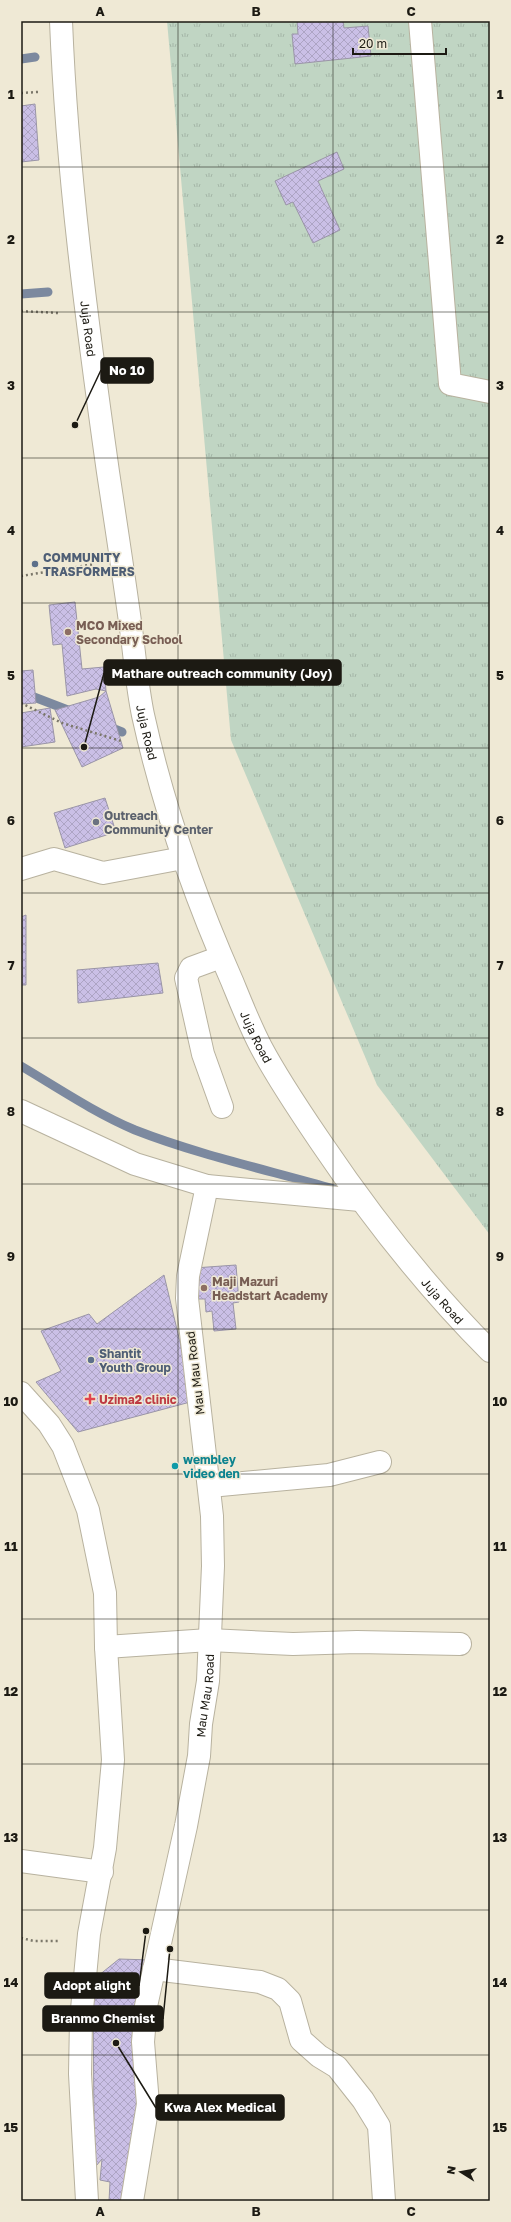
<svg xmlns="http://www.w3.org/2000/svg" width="511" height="2222" font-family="'Golos Text',sans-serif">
	<defs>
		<pattern id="grass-tufts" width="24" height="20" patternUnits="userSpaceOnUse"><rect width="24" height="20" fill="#c0d5c3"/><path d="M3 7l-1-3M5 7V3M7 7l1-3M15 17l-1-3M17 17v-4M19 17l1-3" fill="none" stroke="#a4b6a7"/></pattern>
		<pattern id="building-cross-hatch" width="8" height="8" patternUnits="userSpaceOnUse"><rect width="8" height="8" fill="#cabfe6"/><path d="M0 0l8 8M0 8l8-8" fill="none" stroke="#ada4c4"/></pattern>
	</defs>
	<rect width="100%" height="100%" fill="#efe9d5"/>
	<path fill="url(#grass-tufts)" d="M167,21H490V1235L377,1085L231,740Z"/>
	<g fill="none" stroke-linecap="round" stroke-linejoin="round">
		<path stroke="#7c899f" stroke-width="9" d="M21,59L35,57
			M21,294L48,292
			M21,692L73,712
			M107,726L122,732
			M21,1066C58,1088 95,1113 135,1130C199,1155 268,1170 334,1189"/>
	</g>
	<path fill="url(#building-cross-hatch)" stroke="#9a95a7" d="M297,21H343L344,28L368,26L371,56L295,64L292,34H298Z
		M35,104L39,160L21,162V106Z
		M337,152L344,169L318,181L340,230L313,243L293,202L286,205L275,181Z
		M75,602L82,669L104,667L106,691L96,689L67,696L62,644L53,645L49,605Z
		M33,670L36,703L21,704V671Z
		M106,691L123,748L82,767L55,710L99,697Z
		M50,708L55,742L21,747V713Z
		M105,798L116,832L65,848L54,813Z
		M26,915V985H21V917Z
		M158,963L163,993L78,1003L77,970Z
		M236,1265L239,1302L233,1303L236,1329L214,1331L212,1311L206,1312L205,1299H196L194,1268Z
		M164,1275L194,1401L78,1432L36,1382L61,1371L41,1331L89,1314L97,1324Z
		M119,1959L151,1960L132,2201H109L110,2182L100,2180L102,2159L96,2166L94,2126L93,1980Z"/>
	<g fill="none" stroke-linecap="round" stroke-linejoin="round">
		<g stroke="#b8b29f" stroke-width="24">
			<g id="minor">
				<path d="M420,21L450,384L490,392"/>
				<path d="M21,869L54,859L103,873L183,858"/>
				<path d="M221,957L191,968L186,978L203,1054L222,1107"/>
				<path d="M21,1111L135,1164L207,1186L360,1200"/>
				<path d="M21,1393L49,1424L63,1446L88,1510L105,1593L106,1647L113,1760L105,1848L89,1934L81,2020L80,2074L87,2201"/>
				<path d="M210,1486L329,1475L380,1462"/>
				<path d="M106,1647L209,1640L293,1644L357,1642L460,1644"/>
				<path d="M21,1861L102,1872"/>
				<path d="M154,1969L260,1982L278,1989L290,2001L301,2040L319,2056L337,2067L363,2100L379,2126L384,2201"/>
				<path id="s1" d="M132,2201L148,2104L143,2042L146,2006L186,1826L199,1756L201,1724L208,1681L213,1566L212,1516L187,1298L188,1276L207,1186"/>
			</g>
		</g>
		<g stroke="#b8b29f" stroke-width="24">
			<g id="major">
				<path id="s2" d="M61,21C67,172 87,323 108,472C116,525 124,577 131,629C135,658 137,686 143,715C163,806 194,895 232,981C241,1003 250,1026 261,1047C279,1081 301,1113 322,1144C372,1218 427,1288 490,1351"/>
			</g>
		</g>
		<path stroke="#7b776a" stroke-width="2.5" stroke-dasharray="2 3" stroke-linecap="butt" d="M21,93L38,92
			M21,311L58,313
			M21,576L95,564
			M21,703L62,723L121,741
			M21,1938L34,1941H60"/>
		<use href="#minor" stroke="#fff" stroke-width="22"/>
		<use href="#major" stroke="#fff" stroke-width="22"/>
	</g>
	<path fill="none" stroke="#1c1a13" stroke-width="1" stroke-opacity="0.55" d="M178,21V2201M333,21V2201M21,167H490M21,312H490M21,458H490M21,603H490M21,748H490M21,893H490M21,1038H490M21,1184H490M21,1329H490M21,1474H490M21,1619H490M21,1764H490M21,1910H490M21,2055H490"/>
	<g fill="#5c6f8a" stroke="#efe9d5" stroke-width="1.5">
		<circle cx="35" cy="564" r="4"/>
		<circle cx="91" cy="1360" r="4"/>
	</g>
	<g fill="#8d6e63" stroke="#efe9d5" stroke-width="1.5">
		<circle cx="68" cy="632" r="4"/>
		<circle cx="204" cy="1288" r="4"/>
	</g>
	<circle fill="#6b7280" stroke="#efe9d5" stroke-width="1.5" cx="96" cy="822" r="4"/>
	<path fill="#e0444e" stroke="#efe9d5" stroke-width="1.5" d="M88 1393h4v4h4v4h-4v4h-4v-4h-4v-4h4z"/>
	<circle fill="#0f9aa8" stroke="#efe9d5" stroke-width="1.5" cx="175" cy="1466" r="4"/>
	<g text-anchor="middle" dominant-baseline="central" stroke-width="3" stroke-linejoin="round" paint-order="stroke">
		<g font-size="12" fill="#1c1a13" stroke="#efe9d5">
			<text stroke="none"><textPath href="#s2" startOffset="309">Juja Road</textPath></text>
			<text stroke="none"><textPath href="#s2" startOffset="717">Juja Road</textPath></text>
			<text stroke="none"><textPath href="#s2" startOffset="1041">Juja Road</textPath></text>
			<text stroke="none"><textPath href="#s2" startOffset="1365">Juja Road</textPath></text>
			<text transform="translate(195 1373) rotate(-97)">Mau Mau Road</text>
			<text stroke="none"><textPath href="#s1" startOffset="513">Mau Mau Road</textPath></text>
		</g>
		<g font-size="12" font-weight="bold" fill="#4e5e75" stroke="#efe9d5" text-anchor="start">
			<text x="43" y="557">COMMUNITY<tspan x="43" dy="14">TRASFORMERS</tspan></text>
			<text x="99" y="1353">Shantit<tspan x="99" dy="14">Youth Group</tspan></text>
		</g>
		<g font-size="12" font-weight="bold" fill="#785e54" stroke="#efe9d5" text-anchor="start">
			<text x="76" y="625">MCO Mixed<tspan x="76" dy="14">Secondary School</tspan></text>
			<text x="212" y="1281">Maji Mazuri<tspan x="212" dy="14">Headstart Academy</tspan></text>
		</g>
		<g font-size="12" font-weight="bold" fill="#5b616d" stroke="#efe9d5" text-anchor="start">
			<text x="104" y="815">Outreach<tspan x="104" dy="14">Community Center</tspan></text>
		</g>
		<g font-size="12" font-weight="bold" fill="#be3a42" stroke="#efe9d5" text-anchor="start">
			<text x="99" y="1399">Uzima2 clinic</text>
		</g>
		<g font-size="12" font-weight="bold" fill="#0d838f" stroke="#efe9d5" text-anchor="start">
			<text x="183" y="1459">wembley<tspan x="183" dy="14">video den</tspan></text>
		</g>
	</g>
	<path fill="none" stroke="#1c1a13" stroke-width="1.5" d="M75 425L101 370M84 747L104 673M146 1931L139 1986M170 1949L163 2019M116 2043L156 2108"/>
	<g fill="#1c1a13" stroke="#efe9d5" stroke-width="1.5">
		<circle cx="75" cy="425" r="4"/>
		<circle cx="84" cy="747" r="4"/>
		<circle cx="146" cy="1931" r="4"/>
		<circle cx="170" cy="1949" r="4"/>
		<circle cx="116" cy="2043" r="4"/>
	</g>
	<g fill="#1c1a13" stroke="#1c1a13" stroke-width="1.5">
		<rect x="101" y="358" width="52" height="25" rx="4"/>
		<rect x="104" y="660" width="237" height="25" rx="4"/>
		<rect x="45" y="1973" width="94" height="25" rx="4"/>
		<rect x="43" y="2006" width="120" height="25" rx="4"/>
		<rect x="156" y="2095" width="128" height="25" rx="4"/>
	</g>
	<g font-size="13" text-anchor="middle" font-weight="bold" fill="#fff">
		<text x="127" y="375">No 10</text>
		<text x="222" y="678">Mathare outreach community (Joy)</text>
		<text x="92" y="1990">Adopt alight</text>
		<text x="103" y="2023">Branmo Chemist</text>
		<text x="220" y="2112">Kwa Alex Medical</text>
	</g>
	<rect width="511" height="2222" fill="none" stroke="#efe9d5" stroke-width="44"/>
	<g transform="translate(461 2172) rotate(281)" stroke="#efe9d5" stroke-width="3" paint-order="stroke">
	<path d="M0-3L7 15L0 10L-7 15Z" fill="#1c1a13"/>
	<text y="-6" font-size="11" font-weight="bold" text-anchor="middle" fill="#1c1a13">N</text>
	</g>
	<path d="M353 48v6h93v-6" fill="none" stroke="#1c1a13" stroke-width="2"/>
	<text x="359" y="48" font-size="12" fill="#1c1a13" stroke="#efe9d5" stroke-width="3" paint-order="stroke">20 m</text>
	<rect x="22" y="22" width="467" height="2178" fill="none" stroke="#1c1a13" stroke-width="1.5"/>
	<g font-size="13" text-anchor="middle" font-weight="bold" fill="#1c1a13">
		<text x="100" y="16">A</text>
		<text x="256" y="16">B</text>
		<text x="411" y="16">C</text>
		<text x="11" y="99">1</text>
		<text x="500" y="99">1</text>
		<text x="11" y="244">2</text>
		<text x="500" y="244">2</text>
		<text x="11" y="390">3</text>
		<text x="500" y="390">3</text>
		<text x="11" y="535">4</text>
		<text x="500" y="535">4</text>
		<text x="11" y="680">5</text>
		<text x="500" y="680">5</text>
		<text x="11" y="825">6</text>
		<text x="500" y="825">6</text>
		<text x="11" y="970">7</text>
		<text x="500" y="970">7</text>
		<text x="11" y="1116">8</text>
		<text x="500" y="1116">8</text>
		<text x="11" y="1261">9</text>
		<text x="500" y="1261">9</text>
		<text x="11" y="1406">10</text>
		<text x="500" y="1406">10</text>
		<text x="11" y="1551">11</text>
		<text x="500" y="1551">11</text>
		<text x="11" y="1696">12</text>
		<text x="500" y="1696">12</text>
		<text x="11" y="1842">13</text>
		<text x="500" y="1842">13</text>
		<text x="11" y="1987">14</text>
		<text x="500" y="1987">14</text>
		<text x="11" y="2132">15</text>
		<text x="500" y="2132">15</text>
		<text x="100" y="2216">A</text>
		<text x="256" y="2216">B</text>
		<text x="411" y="2216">C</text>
	</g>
</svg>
